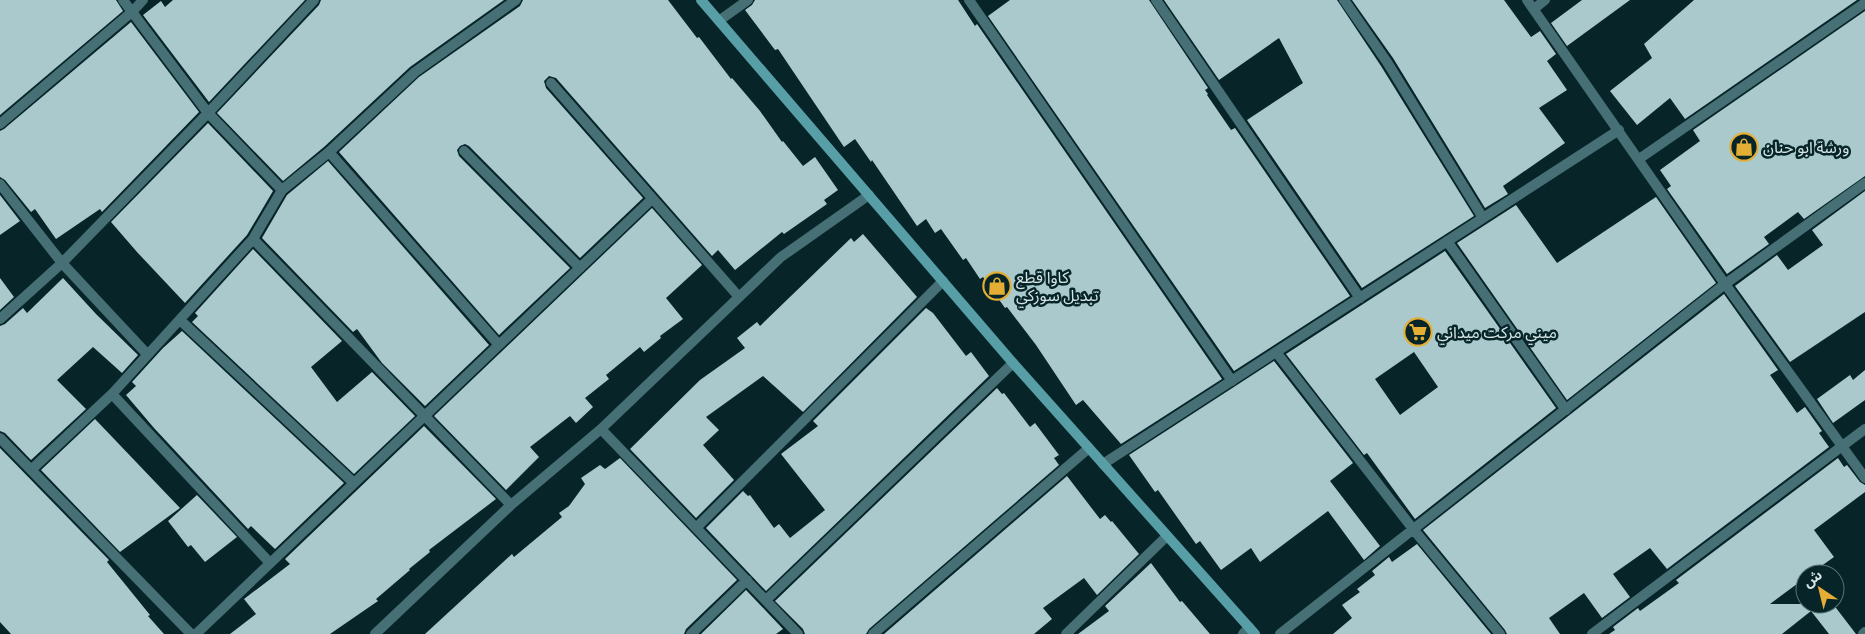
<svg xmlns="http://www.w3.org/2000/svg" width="1865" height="634" font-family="'Archivo Narrow','Noto Sans Arabic',sans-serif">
	<rect width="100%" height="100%" fill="#072528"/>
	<path fill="#a9c9cd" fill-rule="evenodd" d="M0,0H116L123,11L0,115Z
		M173,0H305L209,102L143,15L161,1L165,7Z
		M321,0H504L410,67L324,147L283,181L217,113L319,5Z
		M523,0H668L697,38L699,37L731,79L732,78L760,111L782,142L783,141L803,166L815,157L838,190L824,200L827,204L784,234L782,232L735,270L718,250L712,256L556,78L549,76L544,81L546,88L643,198L580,258L469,146L465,144L460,146L457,150L459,156L570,268L499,335L339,152L419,77L520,6Z
		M755,0H958L975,26L977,24L1222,379L1121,444L1083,400L1076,405L1036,345L1007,307L1005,308L983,277L980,279L966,258L963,260L941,229L935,233L926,219L917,226L872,160L871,162L855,139L844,147L778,49L775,50L745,10L752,5Z
		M1010,0H1149L1208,88L1205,90L1208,94L1207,95L1231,130L1235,128L1350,296L1234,371L988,16Z
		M1164,0H1337L1381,66L1474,216L1362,288L1247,120L1303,83L1279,38L1219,80Z
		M1352,0H1504L1531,37L1540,31L1556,54L1547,61L1567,90L1539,108L1565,143L1503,186L1508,194L1485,208L1393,58Z
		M1582,0H1630L1567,46L1551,23Z
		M1694,0H1857L1685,119L1670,98L1637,125L1610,91L1652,58L1644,44Z
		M1865,11V176L1804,219L1798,212L1764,237L1769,244L1727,274L1667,189L1671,186L1660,170L1700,141L1693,130Z
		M131,22L199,112L102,212L100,209L56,239L35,209L31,212L5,180L0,177V131L4,129Z
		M208,123L273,191L247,235L185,303L137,252L111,222Z
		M328,161L489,345L425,406L382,363L357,329L353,332L262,238L287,195Z
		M1865,191V312L1790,362L1735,286L1777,255L1788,270L1823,245L1812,230Z
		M0,195L20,221L0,235Z
		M1656,197L1716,283L1567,400L1457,243L1516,205L1557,263Z
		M652,208L702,265L666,298L683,319L660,336L661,338L644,352L640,347L606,375L609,379L585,398L593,407L576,423L570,416L530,447L539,457L506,490L434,416Z
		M863,234L917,297L803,412L763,376L706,417L719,430L703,445L734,480L696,518L630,449L700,380L745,348L737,338L757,322L760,326L851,238L854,242Z
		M253,249L342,341L311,367L337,402L372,372L415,416L354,474L192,322L198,316L195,313Z
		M1445,251L1556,408L1415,519L1367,453L1364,455L1286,354ZM1414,352L1438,387L1400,415L1375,379Z
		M0,278L14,297L0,310Z
		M63,278L96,314L138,355L122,373L93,347L57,380L86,409L31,460L5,433L0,431V326L5,324L23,308L27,313Z
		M1724,294L1778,370L1770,375L1797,413L1805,407L1822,431L1819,433L1829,447L1667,569L1650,548L1613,574L1630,597L1602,618L1584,593L1549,618L1560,634H1507L1505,630L1423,530Z
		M926,308L933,313L966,356L971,352L989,376L766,591L706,528L743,491L748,496L750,495L774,528L779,524L790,538L825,510L781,454L818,426L813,421Z
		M182,331L344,483L275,549L251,526L248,529L154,428L126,395L136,386L132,382L163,348Z
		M1274,361L1353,463L1330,481L1380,546L1364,560L1328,511L1260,562L1251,548L1221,570L1200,541L1196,544L1158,490L1155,492L1129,455Z
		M1865,370V400L1833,423L1817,399L1850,375L1853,380Z
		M997,388L1002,394L1004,393L1030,427L1035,423L1059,455L1054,458L1059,465L869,629L866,634H805L803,629L775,601Z
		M95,419L180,508L120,552L41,470Z
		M424,426L496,499L429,550L430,552L409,569L410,570L376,599L378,601L330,634H230L256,614L244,599L290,564L285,559Z
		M0,448L109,560L107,562L150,615L148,616L164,634H11L0,622Z
		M620,458L737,580L686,629L684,634H425L512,554L514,557L562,517L559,513L569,506L585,484L581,478L600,465L605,469Z
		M1838,458L1844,467L1847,465L1860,482L1865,485V492L1814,530L1834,557L1810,574H1805V578L1770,604H1833L1856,634H1829L1811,611L1782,634H1609L1615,630L1613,627L1638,608L1640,611L1679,583L1676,580Z
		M1067,476L1100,519L1105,515L1111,522L1112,521L1139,554L1097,595L1084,578L1043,608L1052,619L1034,634H884Z
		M197,495L237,537L205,562L191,545L188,547L168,521Z
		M1417,544L1491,634H1333L1352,618L1342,605L1360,592L1357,589L1375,575L1372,571L1389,557L1392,562Z
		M1151,563L1180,602L1182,601L1210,634H1078L1109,611L1105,606Z
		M746,590L783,629L776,634H701Z"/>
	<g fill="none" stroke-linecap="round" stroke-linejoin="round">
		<path stroke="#467075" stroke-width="10" d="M123,0L208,113L282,190
			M969,0L1232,381
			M1156,0L1360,298
			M1344,0L1387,62L1483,218
			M1527,0L1725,284L1865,478
			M1534,9L1545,0
			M720,20L748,0
			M551,83L739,297
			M0,124L133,11L143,0
			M464,151L580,268
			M329,152L499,345
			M1639,159L1865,3
			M0,184L62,263L147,354
			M253,239L511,505
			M1447,241L1566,410
			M0,319L62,263L208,113L314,0
			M180,320L354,483
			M1276,352L1413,529L1500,634
			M112,394L270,563
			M601,429L798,634
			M0,438L191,634
			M1103,464L1619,130
			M31,470L112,394L253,239L282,190L329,152L415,72L516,0
			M696,528L943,281
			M766,600L1013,363
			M196,634L652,199
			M375,634L511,505L601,429L781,257L869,195
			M691,634L747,580
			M873,634L1089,448
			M1066,634L1167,536
			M1243,634L1249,627
			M1280,634L1725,284L1865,183
			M1592,634L1865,429
			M1863,634L1865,632"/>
		<path stroke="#589ea6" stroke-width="10" d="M701,0L1013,363L1255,634"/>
	</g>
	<defs>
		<g id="shop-ring" transform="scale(1.4375)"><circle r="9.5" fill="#072528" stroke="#e4ae35" stroke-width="1.5"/><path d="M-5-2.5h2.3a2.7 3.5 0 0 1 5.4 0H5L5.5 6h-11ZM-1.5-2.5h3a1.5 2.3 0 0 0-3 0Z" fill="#e4ae35"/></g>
		<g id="supermarket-ring" transform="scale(1.4375)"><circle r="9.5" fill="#072528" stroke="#e4ae35" stroke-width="1.5"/><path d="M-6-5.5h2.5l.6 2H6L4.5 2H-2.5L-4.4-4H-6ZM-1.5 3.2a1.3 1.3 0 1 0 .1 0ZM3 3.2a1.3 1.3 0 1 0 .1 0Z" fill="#e4ae35"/></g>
	</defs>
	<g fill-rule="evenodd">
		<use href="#shop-ring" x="1744" y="147"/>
		<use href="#shop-ring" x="997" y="286"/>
		<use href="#supermarket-ring" x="1418" y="332"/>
	</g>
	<g text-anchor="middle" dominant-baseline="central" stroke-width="5" stroke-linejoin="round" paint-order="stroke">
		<g font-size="16" fill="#d5e5e6" stroke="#072528" text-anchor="start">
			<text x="1763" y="147">ورشة ابو حنان</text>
			<text x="1016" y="277">كاوا قطع<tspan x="1016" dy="18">تبديل سوزكي</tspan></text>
			<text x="1437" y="332">ميني مركت ميداني</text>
		</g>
	</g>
	<g transform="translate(1820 589) rotate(325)"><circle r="24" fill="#072528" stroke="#597274"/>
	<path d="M0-4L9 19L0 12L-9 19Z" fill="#e4ae35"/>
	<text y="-8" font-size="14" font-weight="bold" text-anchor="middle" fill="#d5e5e6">ش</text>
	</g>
</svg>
